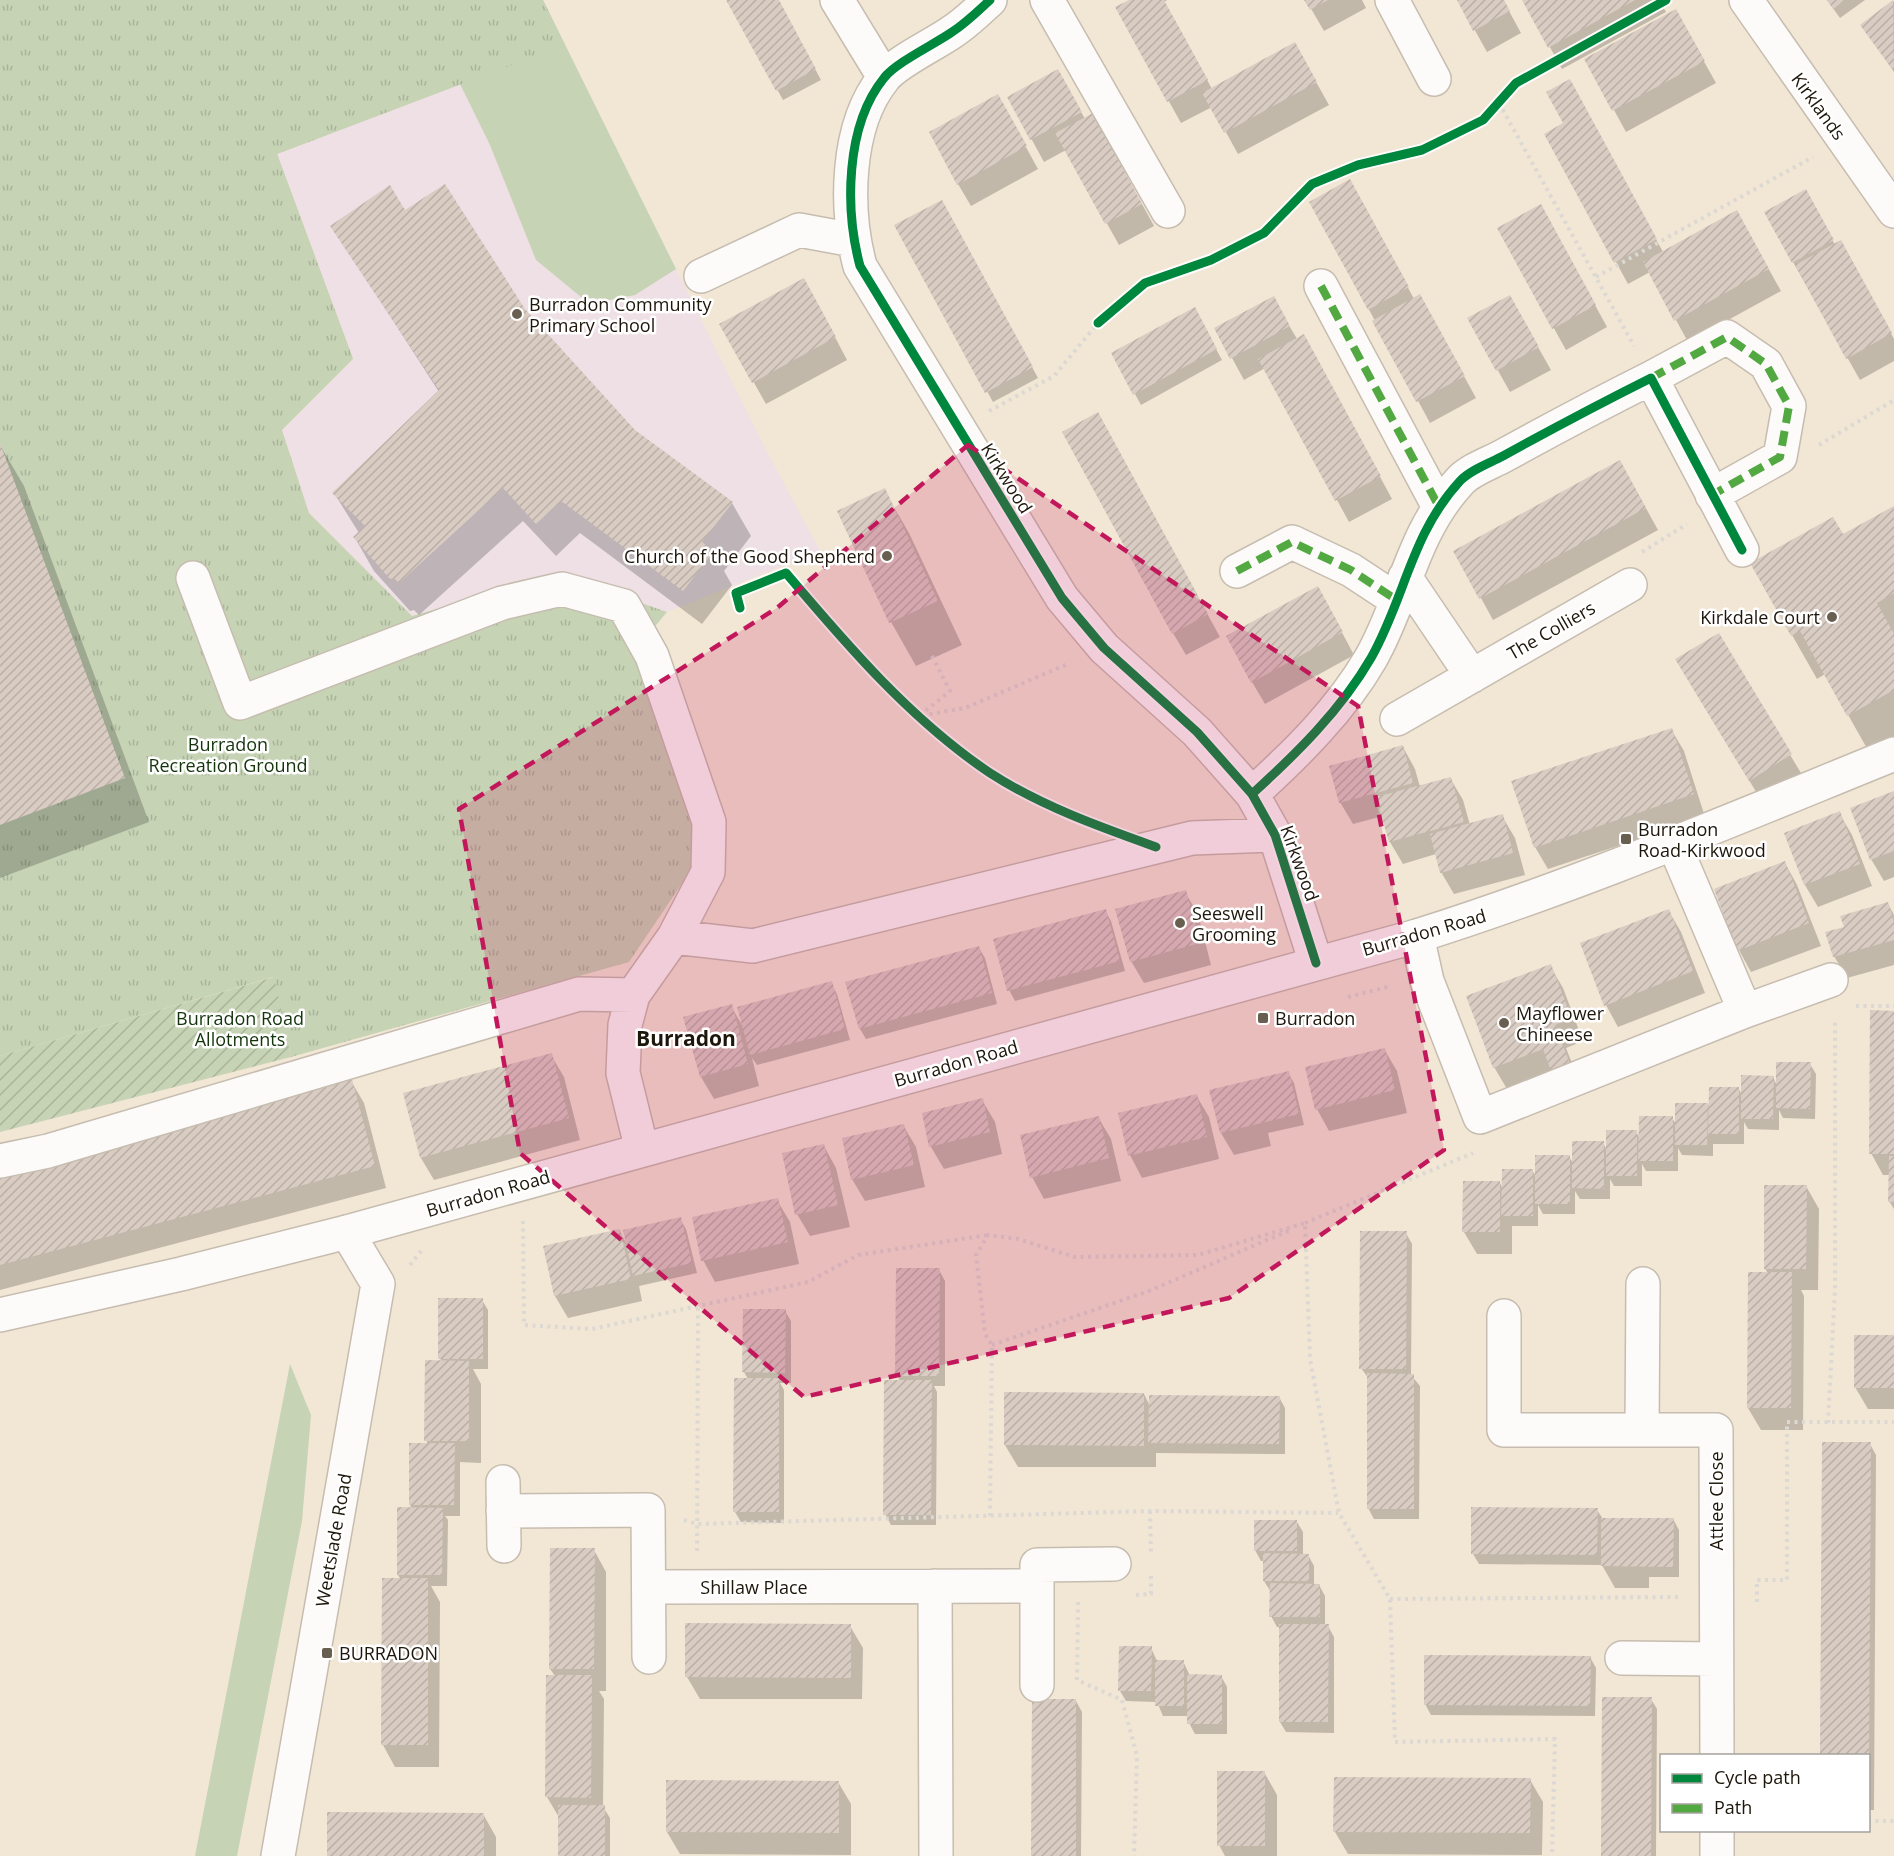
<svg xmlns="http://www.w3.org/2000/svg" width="1894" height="1856" font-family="'Open Sans',sans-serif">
	<defs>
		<pattern id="park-tufts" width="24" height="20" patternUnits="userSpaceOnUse" patternTransform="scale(1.5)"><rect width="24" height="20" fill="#c7d3b5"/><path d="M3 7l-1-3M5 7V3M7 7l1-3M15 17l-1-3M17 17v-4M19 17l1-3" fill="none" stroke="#aab49a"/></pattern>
		<pattern id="garden-furrows" width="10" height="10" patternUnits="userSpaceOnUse" patternTransform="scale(1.5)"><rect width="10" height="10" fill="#c7d3b5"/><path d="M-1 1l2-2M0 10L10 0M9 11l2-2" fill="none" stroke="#aab49a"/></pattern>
		<pattern id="building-hatch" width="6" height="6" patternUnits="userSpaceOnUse" patternTransform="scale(1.5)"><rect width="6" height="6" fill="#d9ccc3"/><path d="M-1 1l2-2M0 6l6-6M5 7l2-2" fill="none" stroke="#baaea6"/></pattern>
	</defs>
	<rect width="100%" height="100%" fill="#f2e6d5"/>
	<path fill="#eee0e4" d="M565,45L764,446L820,551L667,612L559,574L412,616L309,513L282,430L353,359L277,154Z"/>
	<path fill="#c7d3b5" d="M0,0H543L676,269L635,295L609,300L581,297L536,260L490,145L460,84L277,154L353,359Z
		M290,1364L311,1415L302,1521L237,1856H195Z"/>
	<path fill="url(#park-tufts)" d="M0,0H543L565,45L277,154L353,359L282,430L309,513L412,616L559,574L667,612L635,650L702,831L693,867L629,962L291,1057L273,977L0,1056Z"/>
	<path fill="url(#garden-furrows)" d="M274,977L291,1057L0,1132V1056Z"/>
	<path fill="#0003" d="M728,0H778L821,80L783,100Z
		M1132,0H1167L1164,2L1212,89L1307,66L1329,105L1238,154L1212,107L1181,123L1117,8Z
		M1306,0H1362L1366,8L1324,31Z
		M1458,0H1503L1521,33L1487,52Z
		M1524,0H1659L1666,12L1562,69Z
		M1827,0H1865L1840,18Z
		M1894,1V72L1862,25Z
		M1688,33L1716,83L1626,132L1614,110Z
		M1058,71L1085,119L1105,137L1154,226L1119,245L1066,150L1044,162L1009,98Z
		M1582,103L1663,252L1749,234L1781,291L1688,342L1650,272L1628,284L1616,262L1565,124Z
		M1010,118L1038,169L971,206L958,184Z
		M1311,202L1363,203L1414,299L1432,318L1476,398L1430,423Z
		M404,212L524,310L634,432L732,503L751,536L724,571L732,585L702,624L580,533L556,556L523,521L419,615L414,610L410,611L374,571L355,538L359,533L334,493L439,392L332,226Z
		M1818,213L1835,245L1853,264L1894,339V361L1860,380L1793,262Z
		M896,226L969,251L1038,378L993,402Z
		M1553,228L1607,327L1566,350L1499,229Z
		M1273,298L1297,339L1316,358L1392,499L1349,522L1265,368L1244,380L1232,358Z
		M816,301L847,360L766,404L721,324Z
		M1194,309L1222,360L1141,405L1135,394Z
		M1469,319H1522L1551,370L1510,392Z
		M0,445L24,486L149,822L0,878Z
		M1128,469L1220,637L1186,655L1173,633Z
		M1632,483L1658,530L1493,620L1481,598Z
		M884,490L909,533L962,645L916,666L891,622L839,511Z
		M1894,508V747L1873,759L1825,674L1817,679L1792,635L1843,536Z
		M1330,610L1354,655L1265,704L1252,682Z
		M1718,635L1810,788L1769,813L1696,693Z
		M1671,729L1684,751L1705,817L1548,869L1535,847Z
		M1403,747L1415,769L1420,787L1450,778L1463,800L1470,825L1502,816L1515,838L1525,875L1454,894L1441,872L1436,854L1403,864L1390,842L1383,816L1353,824L1340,802Z
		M1894,793V877L1884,881L1871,859Z
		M1839,813L1852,835L1872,886L1818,907L1805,885L1786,834Z
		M1785,863L1797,885L1821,946L1751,972L1739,950Z
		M1185,892L1198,914L1211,965L1144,983L1131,961Z
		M1888,904L1894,915V965L1847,978L1834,956L1846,928Z
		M1105,910L1111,921L1125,971L1015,1001L1009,990Z
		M1668,910L1681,932L1705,993L1618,1027L1606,1005Z
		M979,948L985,958L997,1004L866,1039L860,1029L847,983Z
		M1550,966L1563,988L1583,1041L1566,1048L1581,1086L1507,1089L1494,1067Z
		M831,983L837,994L850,1040L757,1065L752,1058L759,1086L714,1099L701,1077L731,1006L742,1025Z
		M1894,1012V1209L1889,1201L1890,1175H1883L1871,1153Z
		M1384,1049L1397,1071L1407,1113L1329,1131L1317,1109Z
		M551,1055L564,1077L580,1140L434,1180L421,1158L405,1094Z
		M1810,1064L1816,1074L1815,1119L1783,1118L1779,1110V1130L1748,1129L1744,1122V1144H1713V1156L1682,1155L1678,1148V1171H1646L1642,1164V1186H1614L1610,1179V1199H1580L1575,1191V1214H1543L1538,1205V1226H1512V1254H1477L1464,1232L1500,1183L1503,1189L1532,1170L1537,1178L1569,1157L1573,1163L1603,1143L1607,1150L1636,1132L1640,1138L1672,1118L1677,1125V1105H1710L1739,1089L1742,1096L1773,1077L1777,1086Z
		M1288,1073L1294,1083L1304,1125L1268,1133L1271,1146L1234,1155L1221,1133Z
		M351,1081L364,1103L386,1188L0,1290V1173Z
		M1196,1095L1209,1117L1219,1159L1142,1178L1130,1155Z
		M982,1100L995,1122L1002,1154L944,1169L931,1147L924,1114Z
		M1098,1117L1111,1139L1121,1181L1044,1199L1032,1177Z
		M903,1125L916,1147L925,1187L865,1201L852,1179Z
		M824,1146L836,1168L850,1227L810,1236L797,1214Z
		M1806,1186L1819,1209L1818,1290H1801L1804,1296L1803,1430H1761L1748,1408L1768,1274L1765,1268Z
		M777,1200L790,1222L799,1264L715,1282L703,1260Z
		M680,1219L686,1229L697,1273L639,1286L642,1301L568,1318L555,1296L619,1230L627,1245Z
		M1406,1233L1412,1244L1411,1375L1420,1386L1419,1519H1374L1368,1508L1369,1379L1361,1368Z
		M939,1270L945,1281V1386H934L937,1392L936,1525H891L885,1514L900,1381L897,1375Z
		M482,1300L488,1310V1369H473L481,1384V1463L460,1462V1516H445L448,1520L447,1586H431L440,1602L439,1767H395L383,1745L401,1580L398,1575L412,1509L410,1505L428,1444L426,1440L442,1362L440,1358Z
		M744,1311H785L791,1321V1383H780L784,1390V1523L741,1522L735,1512L748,1379L744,1372Z
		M1894,1336V1409H1868L1855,1387Z
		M1144,1394L1150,1406L1279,1397L1285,1408V1454L1156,1453V1467H1018L1005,1445Z
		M1824,1444H1870L1876,1455L1874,1810H1868V1756H1822Z
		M1597,1510L1603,1519H1673L1679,1530V1577H1649V1588H1615L1602,1565L1479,1564L1473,1554Z
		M1297,1522L1303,1532V1555H1308L1314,1566V1585H1319L1325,1596V1626H1328L1334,1637V1733L1286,1732L1280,1722L1281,1627H1277L1271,1616V1592L1264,1581L1265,1561H1261L1255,1550Z
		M594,1550L606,1572V1691H599L604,1699L603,1807L610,1818V1856H559L560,1819L547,1797L555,1676L550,1669Z
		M850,1626L863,1648L862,1699H700L687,1677Z
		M1151,1648L1157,1661H1183L1190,1676H1221L1227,1687V1734H1195L1189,1723V1716H1163L1157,1702L1126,1701L1120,1691Z
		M1590,1657L1596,1668L1595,1716L1431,1715L1425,1704Z
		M1651,1699L1657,1709L1656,1856H1603Z
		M1076,1701L1082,1712L1081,1856H1033Z
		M1264,1772L1277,1795V1856H1225L1219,1845Z
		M1530,1780L1543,1802L1542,1855L1348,1854L1335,1832Z
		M667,1781L838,1782L851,1804V1855L680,1854L667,1832Z
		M483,1814L496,1837V1856H329Z"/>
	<path fill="url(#building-hatch)" d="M726,0H779L816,69L776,91Z
		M1129,0H1164L1208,80L1167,102L1115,7Z
		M1304,0H1328L1310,10Z
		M1457,0H1504L1510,11L1473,31Z
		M1522,0H1635L1548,48Z
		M1827,0H1845L1833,9Z
		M1893,0L1894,68L1892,69L1860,25Z
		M1676,9L1705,61L1612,111L1584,59Z
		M1295,42L1317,82L1224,133L1202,93Z
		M1058,69L1082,112L1030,140L1007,97Z
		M1570,79L1657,239L1614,263L1544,134L1563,123L1546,92Z
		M998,94L1027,146L957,185L929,132Z
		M1093,113L1142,204L1105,224L1055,133Z
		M1350,179L1409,287L1368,310L1309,202Z
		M445,184L525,309L635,430L733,502L702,542L714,551L683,591L561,501L536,524L503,488L399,583L394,578L390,579L353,537L365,526L332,493L439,390L330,226L390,185L405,210Z
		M1806,189L1834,240L1792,263L1764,212Z
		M942,200L1033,367L985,393L894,225Z
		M1541,204L1596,305L1552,329L1497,228Z
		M1737,210L1769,269L1674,321L1643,262Z
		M1841,240L1892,333L1846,359L1795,265Z
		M804,278L836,337L752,383L719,324Z
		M1420,294L1465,376L1416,402L1372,321Z
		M1510,295L1539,347L1496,371L1467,318Z
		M1274,296L1290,326L1230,359L1214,328Z
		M1195,307L1217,349L1133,395L1111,353Z
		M1304,334L1381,476L1335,501L1258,359Z
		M1098,412L1208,614L1172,634L1062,432Z
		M0,443L125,778L0,825Z
		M1620,460L1646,508L1479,599L1453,551Z
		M885,488L938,601L889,623L837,511Z
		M1894,506V593L1877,603L1894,634V690L1847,716L1800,631L1791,636L1750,563L1833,517L1843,534Z
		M1318,586L1343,632L1251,683L1226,636Z
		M1719,633L1792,754L1749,781L1675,659Z
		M1672,728L1694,794L1534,848L1511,781Z
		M1403,745L1413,783L1339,803L1329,766Z
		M1451,777L1464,822L1389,842L1376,797Z
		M1894,791V851L1870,860L1850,808Z
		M1840,811L1860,864L1804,885L1784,833Z
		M1503,814L1513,853L1440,873L1430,834Z
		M1785,861L1809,923L1737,951L1714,889Z
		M1186,890L1200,943L1130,962L1115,909Z
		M1888,902L1894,923V940L1833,957L1825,932L1844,927L1840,916Z
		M1106,909L1120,961L1007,991L993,939Z
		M1669,909L1693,971L1604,1006L1580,943Z
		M979,946L992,993L859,1029L845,982Z
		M1551,964L1572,1019L1555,1025L1570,1064L1551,1071L1543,1049L1493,1068L1466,996Z
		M832,981L845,1029L750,1055L737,1007Z
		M732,1004L748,1064L700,1077L683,1017Z
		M1870,1010L1894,1011V1154H1869Z
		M1385,1048L1395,1090L1315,1110L1305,1067Z
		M552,1053L569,1118L420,1158L403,1093Z
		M1776,1062H1811L1810,1109L1776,1108Z
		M1289,1071L1299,1114L1220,1133L1209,1090Z
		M1741,1075L1774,1076L1773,1119H1741Z
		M352,1079L375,1166L0,1265V1172Z
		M1709,1087H1739V1134H1708Z
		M1197,1094L1207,1137L1128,1156L1118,1113Z
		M983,1098L990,1132L929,1147L922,1113Z
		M1675,1103H1708L1707,1145H1675Z
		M1099,1116L1109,1158L1030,1178L1020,1135Z
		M1639,1116H1673V1161H1638Z
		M904,1124L914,1165L851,1180L842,1138Z
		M1606,1130H1637V1176H1606Z
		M1572,1141H1604V1189L1572,1188Z
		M824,1144L838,1205L795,1215L782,1153Z
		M1535,1155H1570V1204H1535Z
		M1889,1156H1894V1202H1888Z
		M1502,1169H1533V1216H1501Z
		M1463,1181H1500V1232H1462Z
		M1764,1185H1807L1806,1269H1764Z
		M778,1198L788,1242L701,1261L692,1217Z
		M681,1217L692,1263L633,1276L623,1230Z
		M620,1229L631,1279L554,1296L543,1246Z
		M1360,1231H1407L1406,1369H1359Z
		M896,1268H940L939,1376H895Z
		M1748,1272H1792L1791,1408H1747Z
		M438,1298H483V1359H438Z
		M743,1309H786L785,1373L742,1372Z
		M1854,1335H1894V1388H1854Z
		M425,1360L469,1361V1441H424Z
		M1367,1373L1414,1374V1509H1367Z
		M734,1378H779V1512H733Z
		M884,1380H932L931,1515H883Z
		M1004,1392L1144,1393V1446L1004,1445Z
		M1149,1395L1280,1396L1279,1444L1148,1443Z
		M1822,1442H1871L1869,1755H1820Z
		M409,1443H455L454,1505H409Z
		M397,1507L443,1508L442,1575H397Z
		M1471,1507L1598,1508L1597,1555L1471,1554Z
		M1601,1518H1674L1673,1567L1601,1566Z
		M1254,1520H1297V1551H1254Z
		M550,1548H595L594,1669H549Z
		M1263,1553L1309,1554V1581H1263Z
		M382,1578H428V1745H381Z
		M1270,1583L1320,1584V1617H1269Z
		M685,1623L851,1624V1678L685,1677Z
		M1279,1624H1329L1328,1722H1279Z
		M1119,1646H1152L1151,1691H1118Z
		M1424,1655L1591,1656L1590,1706L1424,1705Z
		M1155,1660H1184V1706H1155Z
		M1187,1674L1222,1675V1724H1187Z
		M546,1675H592L591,1798L545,1797Z
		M1602,1697H1652L1651,1856H1601Z
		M1032,1699H1076V1856H1031Z
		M1217,1771H1265V1846H1217Z
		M1334,1777L1531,1778L1530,1833L1333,1832Z
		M666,1780L839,1781V1833L666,1832Z
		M558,1805H605V1856H558Z
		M327,1812L484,1813V1856H327Z"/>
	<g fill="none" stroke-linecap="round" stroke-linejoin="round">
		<g stroke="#c6bdb0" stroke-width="36">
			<path id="minor" d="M837,0L884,77
				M990,0C978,11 966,23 952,32C935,44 895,63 884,78C845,126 845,210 860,266L1062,598L1104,648L1197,732L1252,794L1275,835L1316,963
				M1047,0L1168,211
				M1392,0L1434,79
				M1746,0L1894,211
				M701,276L799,230L853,240
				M1321,286L1439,507
				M1651,378L1727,337L1766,364L1789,406L1780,457L1712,495
				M1237,571L1292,542L1351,570L1398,601
				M1405,577L1472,676
				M193,578L240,703L502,603L562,589L624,606L652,656L709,822L708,872L674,937L633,995L625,1025L623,1073L642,1150
				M1397,719L1630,585
				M1252,794C1296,754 1341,710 1371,658C1405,598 1411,534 1460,481C1470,470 1490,463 1503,456C1552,429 1601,403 1651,378L1742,550
				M1674,844L1745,1011
				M1417,936L1427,981L1480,1117L1745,1011L1831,980
				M674,937L753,946L1192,838L1275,835
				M0,1161L48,1151L579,994L633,995
				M1504,1316V1430H1716L1717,1756
				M1642,1430L1643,1284
				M503,1482L504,1546
				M503,1511L648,1510L649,1657
				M935,1586L936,1856
				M649,1587L1037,1586
				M1622,1658L1716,1659
				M1037,1685V1565L1114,1564
				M1717,1830V1856
				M278,1856L378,1284L347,1232"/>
		</g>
		<g stroke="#c6bdb0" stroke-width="36">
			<path id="major" d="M0,1315L181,1274L347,1232L1417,936C1579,885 1736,818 1894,754"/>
		</g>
		<path stroke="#dcd8d3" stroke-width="4" stroke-dasharray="3 4.5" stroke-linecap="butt" d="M1499,103L1634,346
			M1596,277L1813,157
			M989,411L1054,376L1098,323
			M1819,445L1894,400
			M1642,552L1687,524
			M932,656L950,691L919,716L965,708L1070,663
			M1348,997L1391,986
			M1856,1006H1894
			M523,1221L524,1325L592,1329L808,1282L858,1255L988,1235
			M1305,1223L1473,1153
			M410,1265L422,1250
			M992,1345L1149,1291L1290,1230
			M1828,1423L1835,1289V1019
			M1150,1511L1151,1552
			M990,1516L992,1345L985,1334L976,1255L988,1235L1018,1239L1075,1257L1198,1255L1305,1223L1310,1359L1339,1513L1390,1599L1395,1742L1555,1739L1552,1856
			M684,1520L697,1524L1150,1511L1338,1513
			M697,1551L698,1306
			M1136,1595L1151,1594V1574
			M1390,1599L1681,1597
			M1078,1602L1077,1680L1122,1700L1137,1756L1134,1856
			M1757,1602V1580H1787V1422H1894
			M1868,1821H1894"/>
		<use href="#minor" stroke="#fdfbf9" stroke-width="33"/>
		<use href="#major" stroke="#fdfbf9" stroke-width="33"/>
		<path stroke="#52a941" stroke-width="8" stroke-dasharray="15 8" stroke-linecap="butt" d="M1321,286L1439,507
			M1651,378L1727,337L1766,364L1789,406L1780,457L1712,495
			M1237,571L1292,542L1351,570L1398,601"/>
		<g stroke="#fff" stroke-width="13">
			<path id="cycleway" d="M990,0C978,11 966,23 952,32C935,44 895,63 884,78C845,126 845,210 860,266L1062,598L1104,648L1197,732L1252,794L1275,835L1316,963
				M1098,323L1145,283L1211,260L1264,233L1312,184L1358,165L1422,150L1483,120L1516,83L1666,0
				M740,608L736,593L786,573C847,645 911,720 990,773C1041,806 1100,827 1156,847
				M1252,794C1296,754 1341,710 1371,658C1405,598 1411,534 1460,481C1470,470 1490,463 1503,456C1552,429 1601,403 1651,378L1742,550"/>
		</g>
		<use href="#cycleway" stroke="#00873e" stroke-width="9"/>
	</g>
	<path fill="#c2185b" fill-opacity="0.2" stroke="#c2185b" stroke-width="4.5" stroke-dasharray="12 8" stroke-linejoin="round" d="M968,445L1358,706L1444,1150L1229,1298L804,1397L520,1153L459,809L777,608Z"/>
	<g fill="#685f51" stroke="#fff" stroke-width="2">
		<circle cx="517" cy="314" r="6"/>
		<circle cx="887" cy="556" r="6"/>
		<circle cx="1832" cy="617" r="6"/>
		<rect x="1620" y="833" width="12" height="12" rx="3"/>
		<circle cx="1180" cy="923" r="6"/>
		<rect x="1257" y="1012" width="12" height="12" rx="3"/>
		<circle cx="1504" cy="1023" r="6"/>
		<rect x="321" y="1647" width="12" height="12" rx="3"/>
	</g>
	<g text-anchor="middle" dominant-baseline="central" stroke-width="5" stroke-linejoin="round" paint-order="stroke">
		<g font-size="18" fill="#1d160a" stroke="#fff">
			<text transform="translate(1819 106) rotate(54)">Kirklands</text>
			<text transform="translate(1007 478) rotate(58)">Kirkwood</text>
			<text transform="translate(1551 630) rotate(-30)">The Colliers</text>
			<text transform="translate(1300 863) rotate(70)">Kirkwood</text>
			<text transform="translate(1424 932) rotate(-16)">Burradon Road</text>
			<text transform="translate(956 1063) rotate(-16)">Burradon Road</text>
			<text transform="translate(488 1193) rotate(-16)">Burradon Road</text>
			<text transform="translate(1716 1501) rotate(-90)">Attlee Close</text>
			<text transform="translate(333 1540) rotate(-80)">Weetslade Road</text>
			<text x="754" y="1587">Shillaw Place</text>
		</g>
		<g font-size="18" fill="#1d160a" stroke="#fff" text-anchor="start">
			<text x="529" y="304">Burradon Community<tspan x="529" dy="21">Primary School</tspan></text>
			<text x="875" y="556" text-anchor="end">Church of the Good Shepherd</text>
			<text x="1820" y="617" text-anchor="end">Kirkdale Court</text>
			<text x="1638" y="829">Burradon<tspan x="1638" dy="21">Road-Kirkwood</tspan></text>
			<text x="1192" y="913">Seeswell<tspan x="1192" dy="21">Grooming</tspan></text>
			<text x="1516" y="1013">Mayflower<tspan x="1516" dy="21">Chineese</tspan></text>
			<text x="1275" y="1018">Burradon</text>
			<text x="339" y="1653">BURRADON</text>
		</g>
		<g font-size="18" fill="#14350c" stroke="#fff">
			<text x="228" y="744">Burradon<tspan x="228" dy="21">Recreation Ground</tspan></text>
			<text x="240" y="1018">Burradon Road<tspan x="240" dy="21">Allotments</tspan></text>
		</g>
		<g font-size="21" font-weight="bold" fill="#1d160a" stroke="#fff">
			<text x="686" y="1038">Burradon</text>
		</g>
	</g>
	<rect x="1660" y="1754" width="210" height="78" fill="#ffffff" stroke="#a5a29d" stroke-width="1.5"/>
	<rect x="1672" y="1774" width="30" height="9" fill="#00873e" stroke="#a5a29d" stroke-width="1.5"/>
	<text x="1714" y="1784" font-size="18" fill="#1d160a">Cycle path</text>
	<rect x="1672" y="1804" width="30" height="9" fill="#52a941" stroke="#a5a29d" stroke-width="1.5"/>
	<text x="1714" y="1814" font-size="18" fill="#1d160a">Path</text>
</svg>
